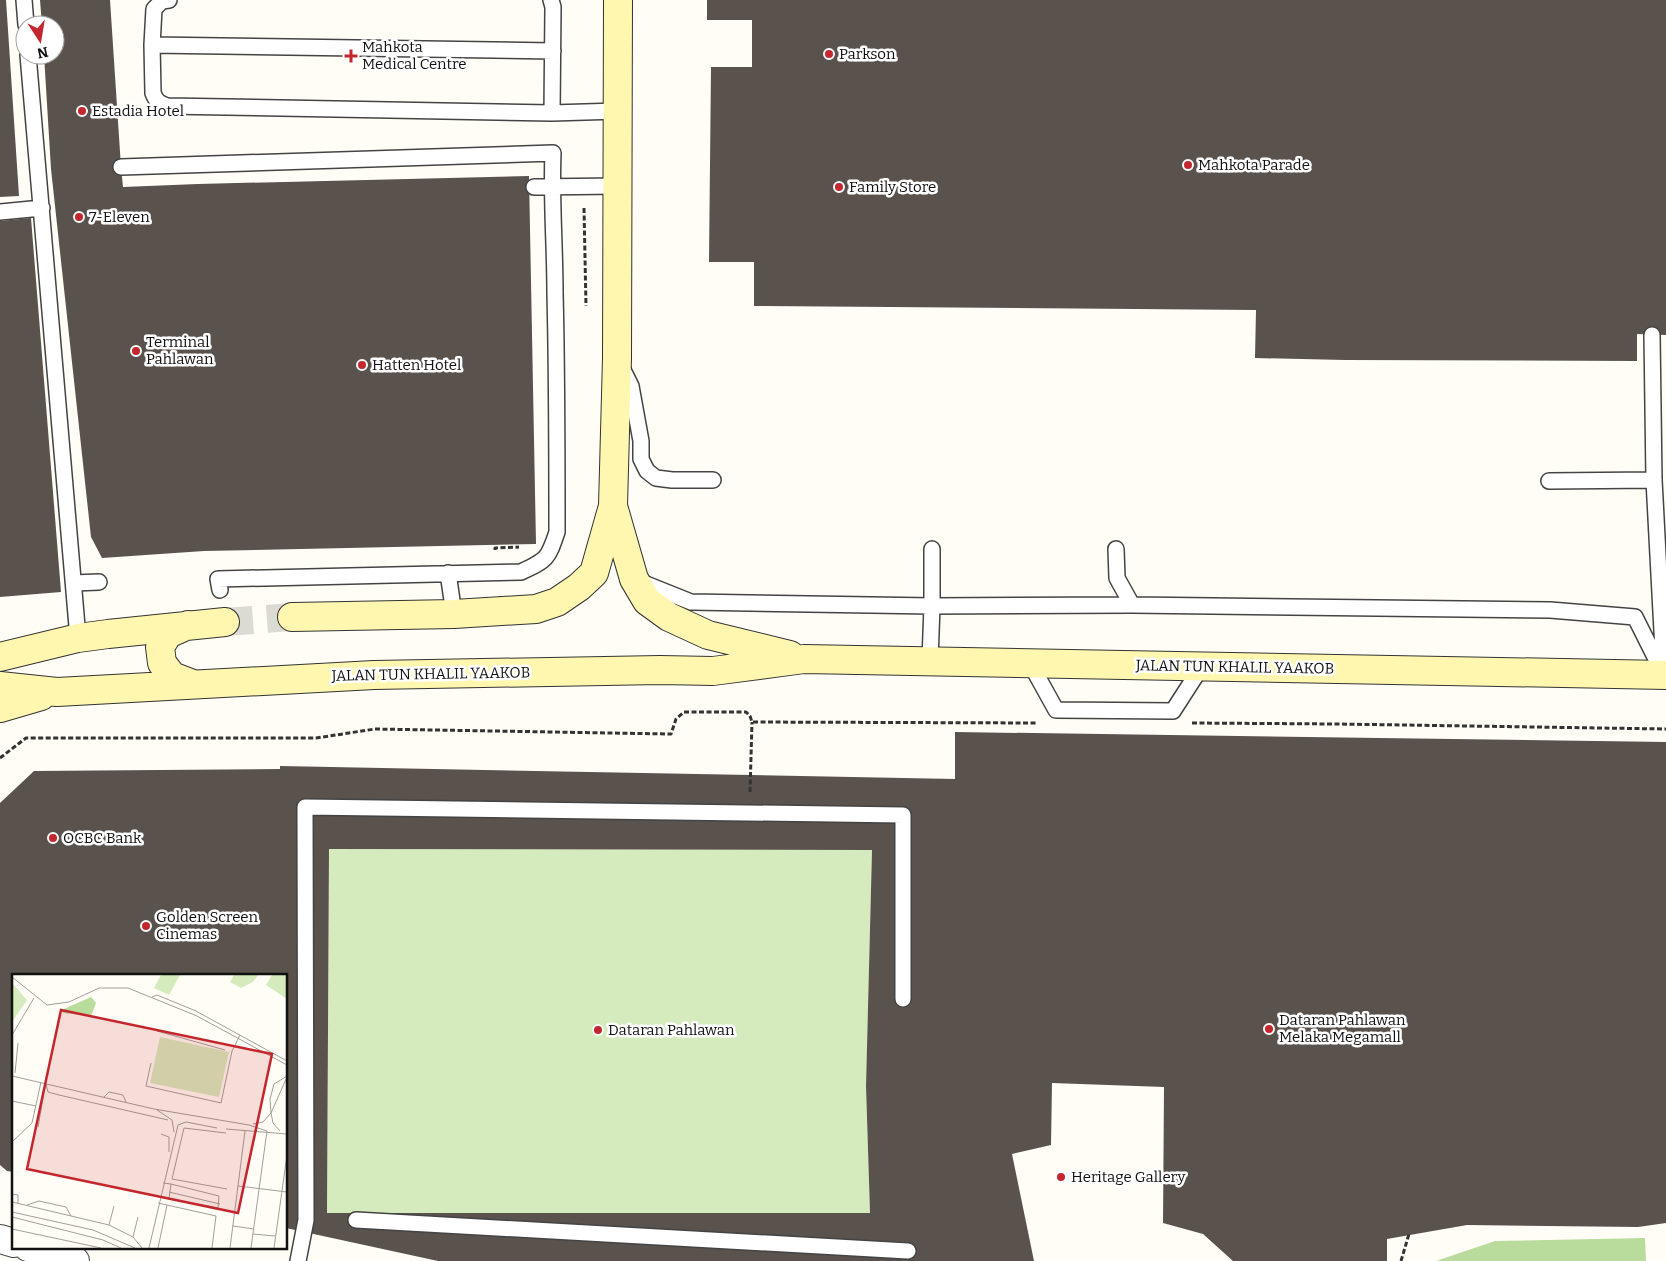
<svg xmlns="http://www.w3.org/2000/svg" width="1666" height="1261" font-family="Bitter,serif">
	<rect width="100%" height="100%" fill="#fffdf5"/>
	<path fill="#d5ebbd" d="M329,849L872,850L866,1086L870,1213H327Z"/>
	<path fill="#b9dc9c" d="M1645,1238L1646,1261H1436L1495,1241Z"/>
	<path fill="#5a524d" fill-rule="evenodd" d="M0,0H6L19,196L0,197Z
		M40,0H110L121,167L123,187L198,184L529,176L536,544L204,551L102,558L91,537L51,169L44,55H55V25H42Z
		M707,0H1666V335L1637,334V361L1345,360L1255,358L1256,310L754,306V262H709L711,67H752V20H707Z
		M31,218L61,592L0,597V221Z
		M955,732L1666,742V1223L1638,1227L1467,1225L1387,1239V1261H1233L1203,1234L1163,1223L1164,1087L1052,1083L1051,1145L1012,1154L1034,1261H438L286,1228V975H14V1172L7,1171L0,1165V803L34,771L280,769V766L955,779ZM329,849L872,850L866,1086L870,1213H327Z"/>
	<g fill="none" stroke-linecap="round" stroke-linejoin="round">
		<path stroke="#dbdad3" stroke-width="28" stroke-dasharray="28 14" stroke-linecap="butt" d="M225,622L292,617"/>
		<g stroke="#444" stroke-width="18">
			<path id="service" d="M24,0L26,25
				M169,0L162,1L154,9L152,45L153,93C156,101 159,103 167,106L552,113L618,111
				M551,0L553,7L552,113
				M152,45L553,51
				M28,55L78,638
				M121,167L553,153C551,199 555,246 555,293C557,372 557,452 557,532C548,559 547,560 521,572L218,579L220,590
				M534,187L618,186
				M0,212L42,208
				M1652,335L1654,480L1664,669
				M621,366L631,386L641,441V459L647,471L656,478L672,480H713
				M1549,481L1654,480
				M1116,549L1117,578L1132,605
				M448,573L454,614
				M636,580L691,602L932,606L1132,605L1550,610L1635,617L1664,675
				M74,583L99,582
				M930,660L932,606V549
				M1030,663L1056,710L1173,711L1202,666
				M356,1220L908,1251
				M298,1261L306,1220L305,807L903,815V999"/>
		</g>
		<g stroke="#444" stroke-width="30">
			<path id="minor" d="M0,1239L14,1243
				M28,1247L75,1261"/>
		</g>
		<g stroke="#333" stroke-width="30">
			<path id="secondary" d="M613,506L634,579L647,601L669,617L708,635L790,655
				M292,617L454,614L536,609L557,602L579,587L594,573L613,506L617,358L618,0
				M188,625L168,634L160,647L162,663L172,676L193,684
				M0,657L78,638L108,634L225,622
				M0,686L57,692L374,675L660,670L713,671L804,659L1666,675
				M0,708L41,696"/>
		</g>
		<path stroke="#333" stroke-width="3" stroke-dasharray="5 2.5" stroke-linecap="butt" d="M584,208L586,306
			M495,550V548L519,547
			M1192,723L1337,724L1666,729
			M0,758L26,738H316L375,729L671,734L676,719L684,712H746L750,716L752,722L1038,723
			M750,792L752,722
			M1401,1261L1409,1234"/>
		<use href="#service" stroke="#fff" stroke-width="15"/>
		<use href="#minor" stroke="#fff" stroke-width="28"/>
		<use href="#secondary" stroke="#fff6b0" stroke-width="28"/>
	</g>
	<g fill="#c4262e" stroke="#fff" stroke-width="2">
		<circle cx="829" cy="54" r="5"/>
		<path d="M348.5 48.5h5v5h5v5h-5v5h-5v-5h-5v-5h5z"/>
		<circle cx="82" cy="111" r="5"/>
		<circle cx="1188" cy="165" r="5"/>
		<circle cx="839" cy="187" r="5"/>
		<circle cx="79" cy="217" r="5"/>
		<circle cx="136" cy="351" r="5"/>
		<circle cx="362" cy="365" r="5"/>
		<circle cx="53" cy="838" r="5"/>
		<circle cx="146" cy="926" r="5"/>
		<circle cx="1269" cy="1029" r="5"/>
		<circle cx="598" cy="1030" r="5"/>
		<circle cx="1061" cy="1177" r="5"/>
	</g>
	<g text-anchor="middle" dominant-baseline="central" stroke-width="5" stroke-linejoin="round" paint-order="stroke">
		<g font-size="15" fill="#111" stroke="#fff" text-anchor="start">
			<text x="362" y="47">Mahkota<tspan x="362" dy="17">Medical Centre</tspan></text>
			<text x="839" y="54">Parkson</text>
			<text x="92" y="111">Estadia Hotel</text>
			<text x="1198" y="165">Mahkota Parade</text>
			<text x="849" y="187">Family Store</text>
			<text x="89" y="217">7-Eleven</text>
			<text x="146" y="342">Terminal<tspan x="146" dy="17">Pahlawan</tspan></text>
			<text x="372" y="365">Hatten Hotel</text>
			<text x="63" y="838">OCBC Bank</text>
			<text x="156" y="917">Golden Screen<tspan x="156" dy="17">Cinemas</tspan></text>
			<text x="1279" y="1020">Dataran Pahlawan<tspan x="1279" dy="17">Melaka Megamall</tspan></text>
			<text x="608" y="1030">Dataran Pahlawan</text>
			<text x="1071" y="1177">Heritage Gallery</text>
		</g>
		<g font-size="15" fill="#111" stroke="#fff">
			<text transform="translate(1235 667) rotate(1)">JALAN TUN KHALIL YAAKOB</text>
			<text transform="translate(431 674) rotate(-1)">JALAN TUN KHALIL YAAKOB</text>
		</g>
	</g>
	<g transform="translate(12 974)">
		<rect width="275" height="275" fill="#fffdf5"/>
		<path d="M149,1H168L157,21L142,14ZM222,1H246L241,8L229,14L218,8ZM260,1H275V25L254,11ZM0,9L15,26L0,48ZM148,63L217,78L207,123L138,109Z" fill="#d5ebbd"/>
		<path d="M79,23L84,29L79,42L51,39L52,35Z" fill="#b9dc9c"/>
		<path fill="none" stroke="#a09f9a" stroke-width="1" d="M0,3L35,31L57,28L87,14H116L185,42L275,91M140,23L145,21L184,37L275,87M145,57L213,76M0,61L22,24M139,89L134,112L209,129L220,77L228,61M3,99L6,69M0,102L142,135L237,151L255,157M34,110L36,118L47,121L156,146M92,123L97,118L111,121L114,128M0,127L24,132M145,136L160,146L162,158M259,139L258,125L262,110L275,102M259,139L261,149L268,157M241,150L251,148L259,139L275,103M26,153L33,113M214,155L275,160M214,159L172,154L160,205L215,215M149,160L157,163V178M0,168L20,149L29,108M151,209L159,210L207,222L206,234L157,225L159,210M226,212L275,218M157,218L208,230M0,220L6,221V230M0,228L97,251L121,263L130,274M146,229L204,242L200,274M15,231L27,227L54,233L59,242M0,238L81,256L123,274M0,243L91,266L109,274M97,251L102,232M221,252L242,255M0,255L89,274M241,260L263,262M121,263L126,243M137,274L166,151L174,148L205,154M146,274L155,231M218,274L233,157M239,274L255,157M262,274L275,181"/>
		<path fill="#c4262e" fill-opacity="0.15" stroke="#c4262e" stroke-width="2.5" d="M49,36L260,80L226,239L15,195Z"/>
		<rect width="275" height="275" fill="none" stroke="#111" stroke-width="2.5"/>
	</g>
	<g transform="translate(40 40) rotate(168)"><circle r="24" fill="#ffffff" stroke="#a0a0a0"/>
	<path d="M0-4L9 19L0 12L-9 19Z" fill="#c4262e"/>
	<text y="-8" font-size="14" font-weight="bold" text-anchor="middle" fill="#111111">N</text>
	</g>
</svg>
